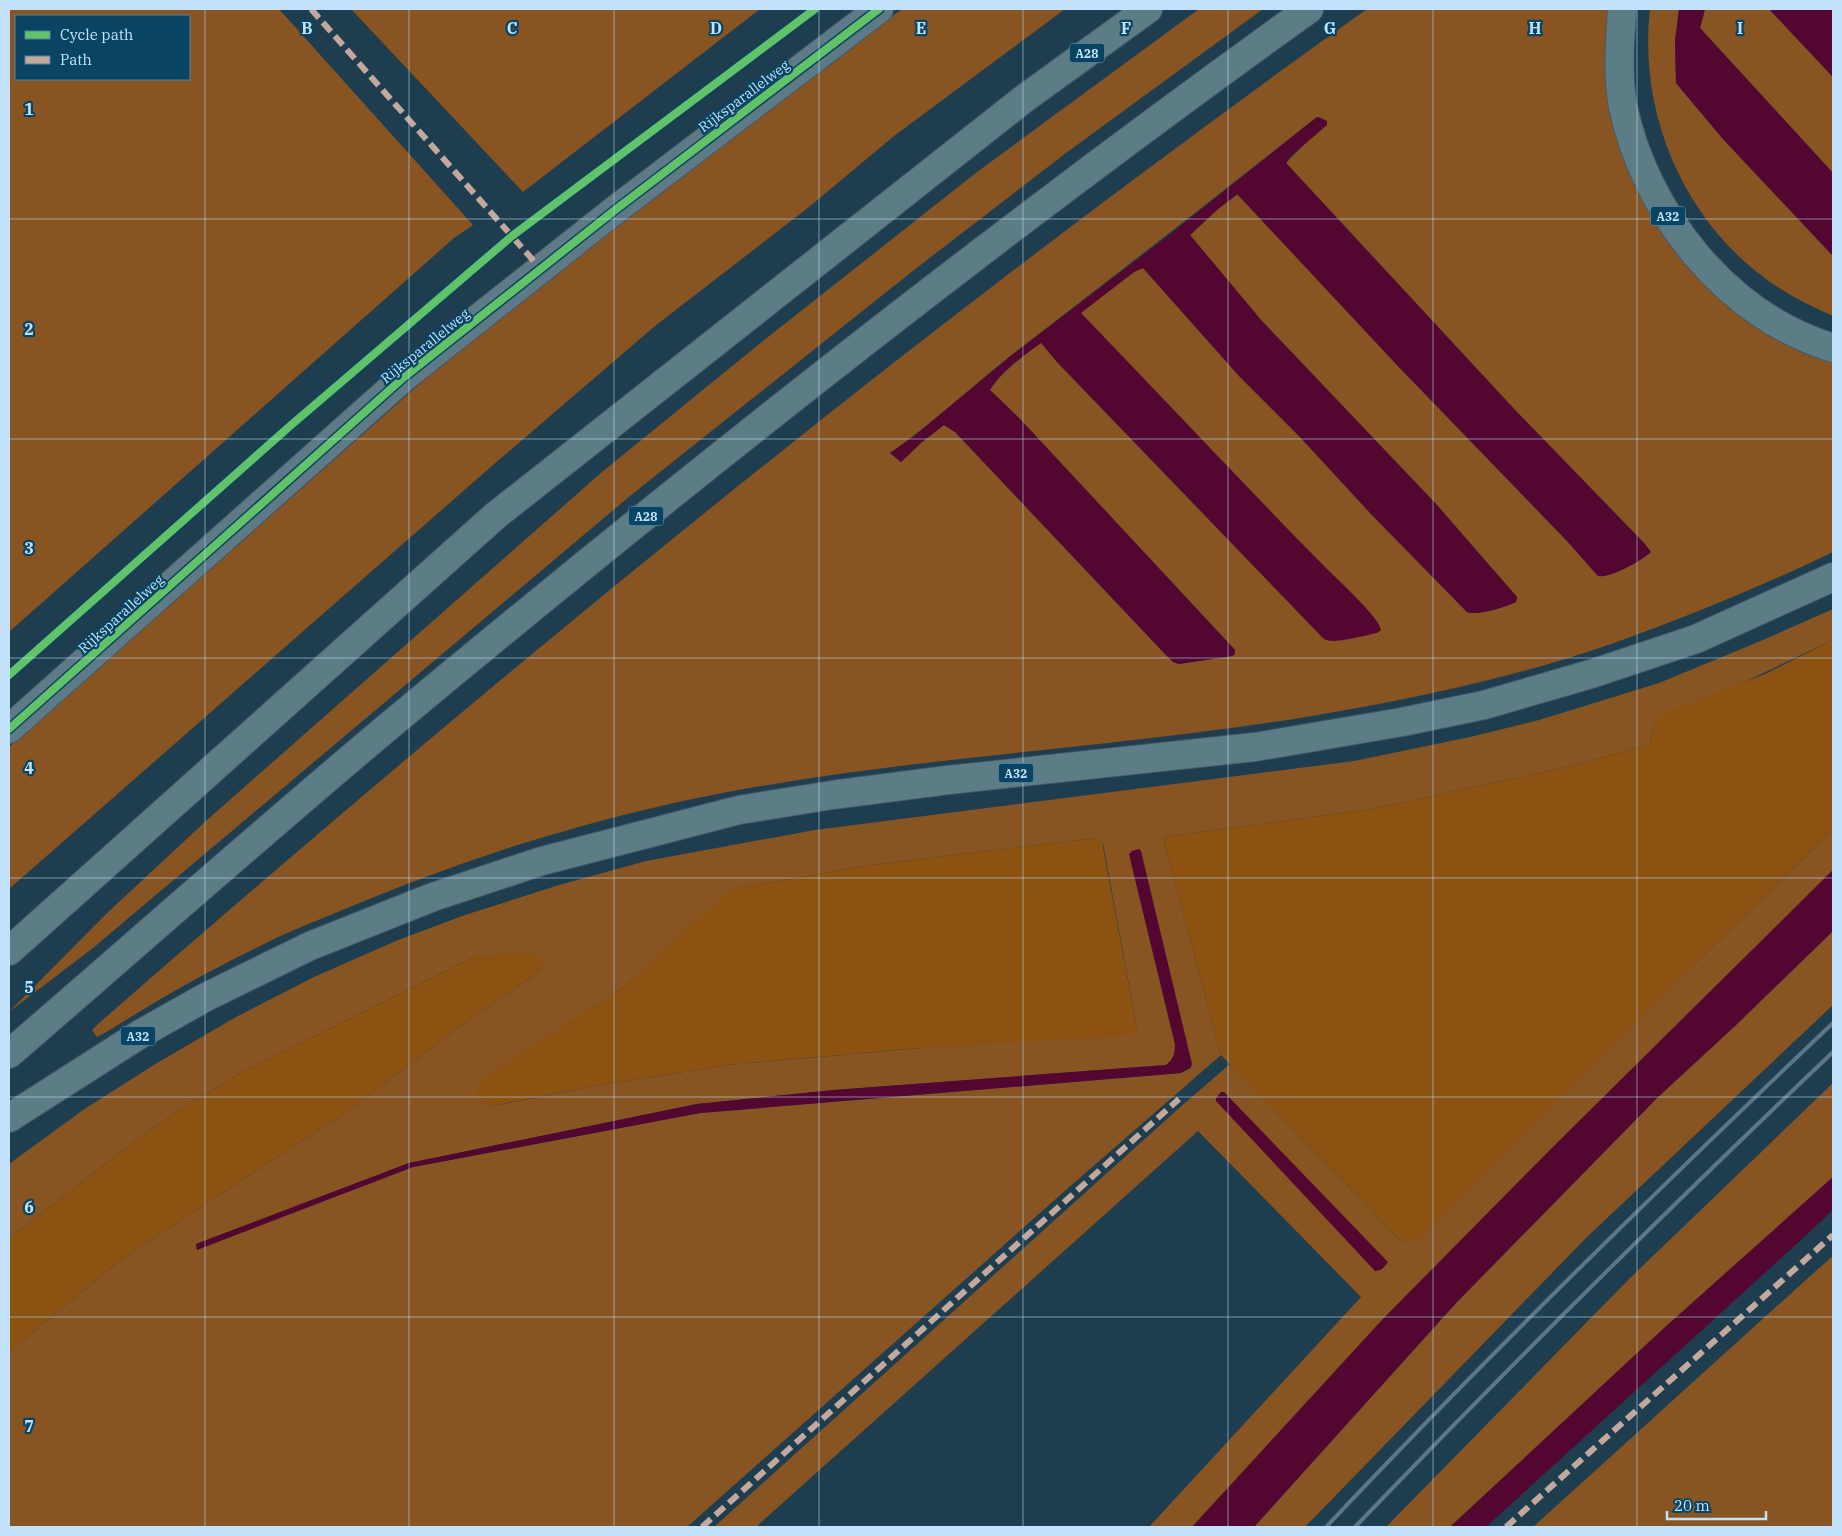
<svg xmlns="http://www.w3.org/2000/svg" width="1842" height="1536" font-family="'IBM Plex Serif',serif">
	<rect width="100%" height="100%" fill="#1e3e4f"/>
	<path fill="#875422" fill-rule="evenodd" d="M9,9H279L473,225L454,238L9,632ZM16,16H189V79H16Z
		M351,9H760L523,192Z
		M902,9H1065L894,136L809,207L655,326L493,465L9,889V747L440,366L674,179Z
		M1199,9H1263L1066,153L914,270L630,496L138,910L93,948L9,1012L106,914L207,820L602,472L758,345L977,172Z
		M1367,9H1611L1655,212L1833,358V552C1762,586 1689,616 1614,643C1517,677 1414,699 1312,716C1096,752 875,757 661,806C556,830 455,863 357,904C326,917 294,929 264,944C223,964 183,985 144,1009C128,1018 113,1029 97,1037L92,1030L98,1024C506,667 925,324 1367,9ZM1319,117L1327,121L1286,163L1515,410L1644,543L1651,552C1641,561 1611,578 1598,576L1568,542L1396,364L1238,194L1218,209L1190,235L1261,320L1436,504L1517,597L1516,602C1505,607 1479,616 1467,612L1372,515L1300,437L1240,377L1143,268L1134,272L1080,313L1273,514L1324,639L1057,362L1041,342C1023,357 1002,371 990,390L1020,419L1235,650V654L1232,656L1179,664L1173,662L1165,654L955,432L944,425L922,442L901,462L890,453C934,422 972,386 1014,353C1113,277 1212,200 1309,123Z
		M1650,9H1679L1675,41L1676,83L1723,139L1833,256V316C1812,307 1792,297 1773,284C1684,223 1638,114 1650,9Z
		M1705,9H1769L1833,77V173L1700,28Z
		M1833,609V640L1654,725L1650,744L1576,765L1372,809L1163,837L1221,1055L1067,1189L687,1527H9V1352L123,1258L354,1107L463,1024L536,974L544,964L474,957L237,1075L155,1126L9,1238V1164L83,1110L157,1063L236,1017L314,977L398,940L465,915L559,885L646,861L815,830L1354,761L1470,737L1539,720L1659,683L1763,640ZM1096,838L1103,843L1137,1029L728,1065L583,1088L494,1106L481,1101L480,1082L629,983L732,889L871,865ZM1129,854L1191,1068L1181,1073L700,1113L413,1167L197,1249L196,1244L409,1163L697,1104L834,1090L1166,1065C1174,1059 1175,1054 1175,1044Z
		M1833,830V870L1553,1147L1383,1319L1192,1527H1149L1361,1297L1198,1131L756,1527H714L1178,1109L1230,1064L1402,1242L1671,987Z
		M1833,931V1005L1587,1237L1305,1527H1254L1456,1303L1657,1098L1736,1025Z
		M1833,1083V1177L1662,1330L1450,1527H1386L1630,1278Z
		M1833,1256V1527H1533L1819,1268Z"/>
	<path fill="#8b5212" d="M1833,640V830L1671,987L1417,1240L1402,1242L1221,1055L1163,837L1372,809L1576,765L1650,744L1654,725L1663,714L1765,674Z
		M1096,838L1103,843V847L1137,1029L1133,1035L908,1049L728,1065L583,1088L493,1106L481,1101L477,1093L480,1082L496,1070L629,983L731,889L871,865Z
		M519,953L532,954L542,959L544,964L536,974L463,1024L354,1107L123,1258L9,1352V1238L155,1126L237,1075L474,957Z"/>
	<path fill="#530630" d="M1679,9H1705L1700,28L1833,173V256L1723,139L1676,83L1675,41Z
		M1769,9H1833V77Z
		M1317,117L1327,121V125L1291,156L1286,163L1515,410L1644,543L1651,552C1641,561 1611,578 1598,576L1568,542L1396,364L1237,194L1218,209L1190,235L1261,320L1436,504L1517,597L1516,602C1505,607 1479,616 1467,612L1372,515L1300,437L1240,377L1143,268L1134,272L1081,313C1163,398 1243,484 1326,568C1338,580 1379,617 1381,630L1377,633C1365,635 1334,645 1324,639L1057,362L1041,343C1023,356 1001,371 990,390L1020,419L1235,650V654L1232,656L1179,664L1173,662L1165,654L955,432L944,425L922,442L901,462L890,453L913,437L1012,355L1169,235Z
		M1139,849L1141,851L1192,1064L1191,1067L1181,1073L700,1113L413,1167L197,1250L196,1244L409,1163L697,1104L834,1090L1166,1065C1174,1059 1175,1053 1175,1044L1129,854L1132,851Z
		M1833,870V931L1736,1025L1657,1098L1456,1303L1254,1527H1192L1383,1319L1553,1147Z
		M1221,1092H1224L1385,1259L1388,1262C1384,1267 1382,1271 1375,1271L1216,1101V1098Z
		M1833,1177V1210L1802,1239L1486,1527H1450L1662,1330Z"/>
	<g fill="none" stroke-linecap="round" stroke-linejoin="round">
		<g stroke="#425a69" stroke-width="30">
			<path id="secondary" d="M9,729L403,378L615,210L879,9"/>
		</g>
		<g stroke="#425a69" stroke-width="30">
			<path id="highway" d="M1622,9C1620,41 1617,75 1623,107C1646,214 1727,316 1833,348
				M9,951L495,516L1025,98L1148,9
				M9,1054C134,946 257,837 383,731C684,480 991,237 1309,9
				M9,1118L142,1033L206,997L310,946L433,897L542,861L739,810L832,795L948,780L1255,747L1402,722L1484,705L1591,674L1696,639L1833,577"/>
		</g>
		<use href="#secondary" stroke="#5e7a87" stroke-width="28"/>
		<use href="#highway" stroke="#5d7d86" stroke-width="28"/>
		<path stroke="#5e7584" stroke-width="4" d="M1326,1527C1489,1354 1660,1187 1833,1023
			M1355,1527C1510,1365 1670,1207 1833,1052"/>
		<path stroke="#c3a89e" stroke-width="6" stroke-dasharray="12 6" stroke-linecap="butt" d="M311,9L540,268
			M702,1527L1179,1099
			M1506,1527L1833,1235"/>
		<g stroke="#0a4463" stroke-width="11">
			<path id="cycleway" d="M9,675L290,426L512,236L815,9
				M9,729L403,378L615,210L879,9"/>
		</g>
		<use href="#cycleway" stroke="#61c268" stroke-width="8"/>
	</g>
	<path fill="none" stroke="#c1e2fa" stroke-width="1" stroke-opacity="0.55" d="M205,9V1527M409,9V1527M614,9V1527M819,9V1527M1023,9V1527M1228,9V1527M1433,9V1527M1637,9V1527M9,219H1833M9,439H1833M9,658H1833M9,878H1833M9,1097H1833M9,1317H1833"/>
	<g text-anchor="middle" dominant-baseline="central" stroke-width="4.5" stroke-linejoin="round" paint-order="stroke">
		<g fill="#0a4463" stroke="#8ab3cd" stroke-width="1">
			<rect x="1069.5" y="43.5" width="35" height="19" rx="4"/>
			<rect x="1650.5" y="206.5" width="35" height="19" rx="4"/>
			<rect x="628.5" y="506.5" width="35" height="19" rx="4"/>
			<rect x="998.5" y="763.5" width="35" height="19" rx="4"/>
			<rect x="120.5" y="1026.5" width="35" height="19" rx="4"/>
		</g>
		<g font-size="12" font-weight="bold" fill="#c1e2fa">
			<text x="1087" y="53">A28</text>
			<text x="1668" y="216">A32</text>
			<text x="646" y="516">A28</text>
			<text x="1016" y="773">A32</text>
			<text x="138" y="1036">A32</text>
		</g>
		<g font-size="14" fill="#c1e2fa" stroke="#0a4463">
			<text transform="translate(744 96) rotate(-37)">Rijksparallelweg</text>
			<text transform="translate(425 346) rotate(-39)">Rijksparallelweg</text>
			<text transform="translate(121 614) rotate(-42)">Rijksparallelweg</text>
		</g>
	</g>
	<g font-size="16" text-anchor="middle" font-weight="bold" fill="#c1e2fa" stroke="#0a4463" stroke-width="4.5" stroke-linejoin="round" paint-order="stroke">
		<text x="307" y="34">B</text>
		<text x="512" y="34">C</text>
		<text x="716" y="34">D</text>
		<text x="921" y="34">E</text>
		<text x="1126" y="34">F</text>
		<text x="1330" y="34">G</text>
		<text x="1535" y="34">H</text>
		<text x="1740" y="34">I</text>
		<text x="29" y="115">1</text>
		<text x="29" y="335">2</text>
		<text x="29" y="554">3</text>
		<text x="29" y="774">4</text>
		<text x="29" y="993">5</text>
		<text x="29" y="1213">6</text>
		<text x="29" y="1432">7</text>
	</g>
	<rect width="1842" height="1536" fill="none" stroke="#c1e2fa" stroke-width="20"/>
	<rect x="15" y="15" width="175" height="65" fill="#0a4463" stroke="#53839f"/>
	<rect x="25" y="31" width="25" height="8" fill="#61c268" stroke="#53839f"/>
	<text x="60" y="40" font-size="15" fill="#c1e2fa">Cycle path</text>
	<rect x="25" y="56" width="25" height="8" fill="#c3a89e" stroke="#53839f"/>
	<text x="60" y="65" font-size="15" fill="#c1e2fa">Path</text>
	<path d="M1667 1511v8h99v-8" fill="none" stroke="#c1e2fa" stroke-width="2.5"/>
	<text x="1674" y="1511" font-size="15" fill="#c1e2fa" stroke="#0a4463" stroke-width="4" paint-order="stroke">20 m</text>
</svg>
